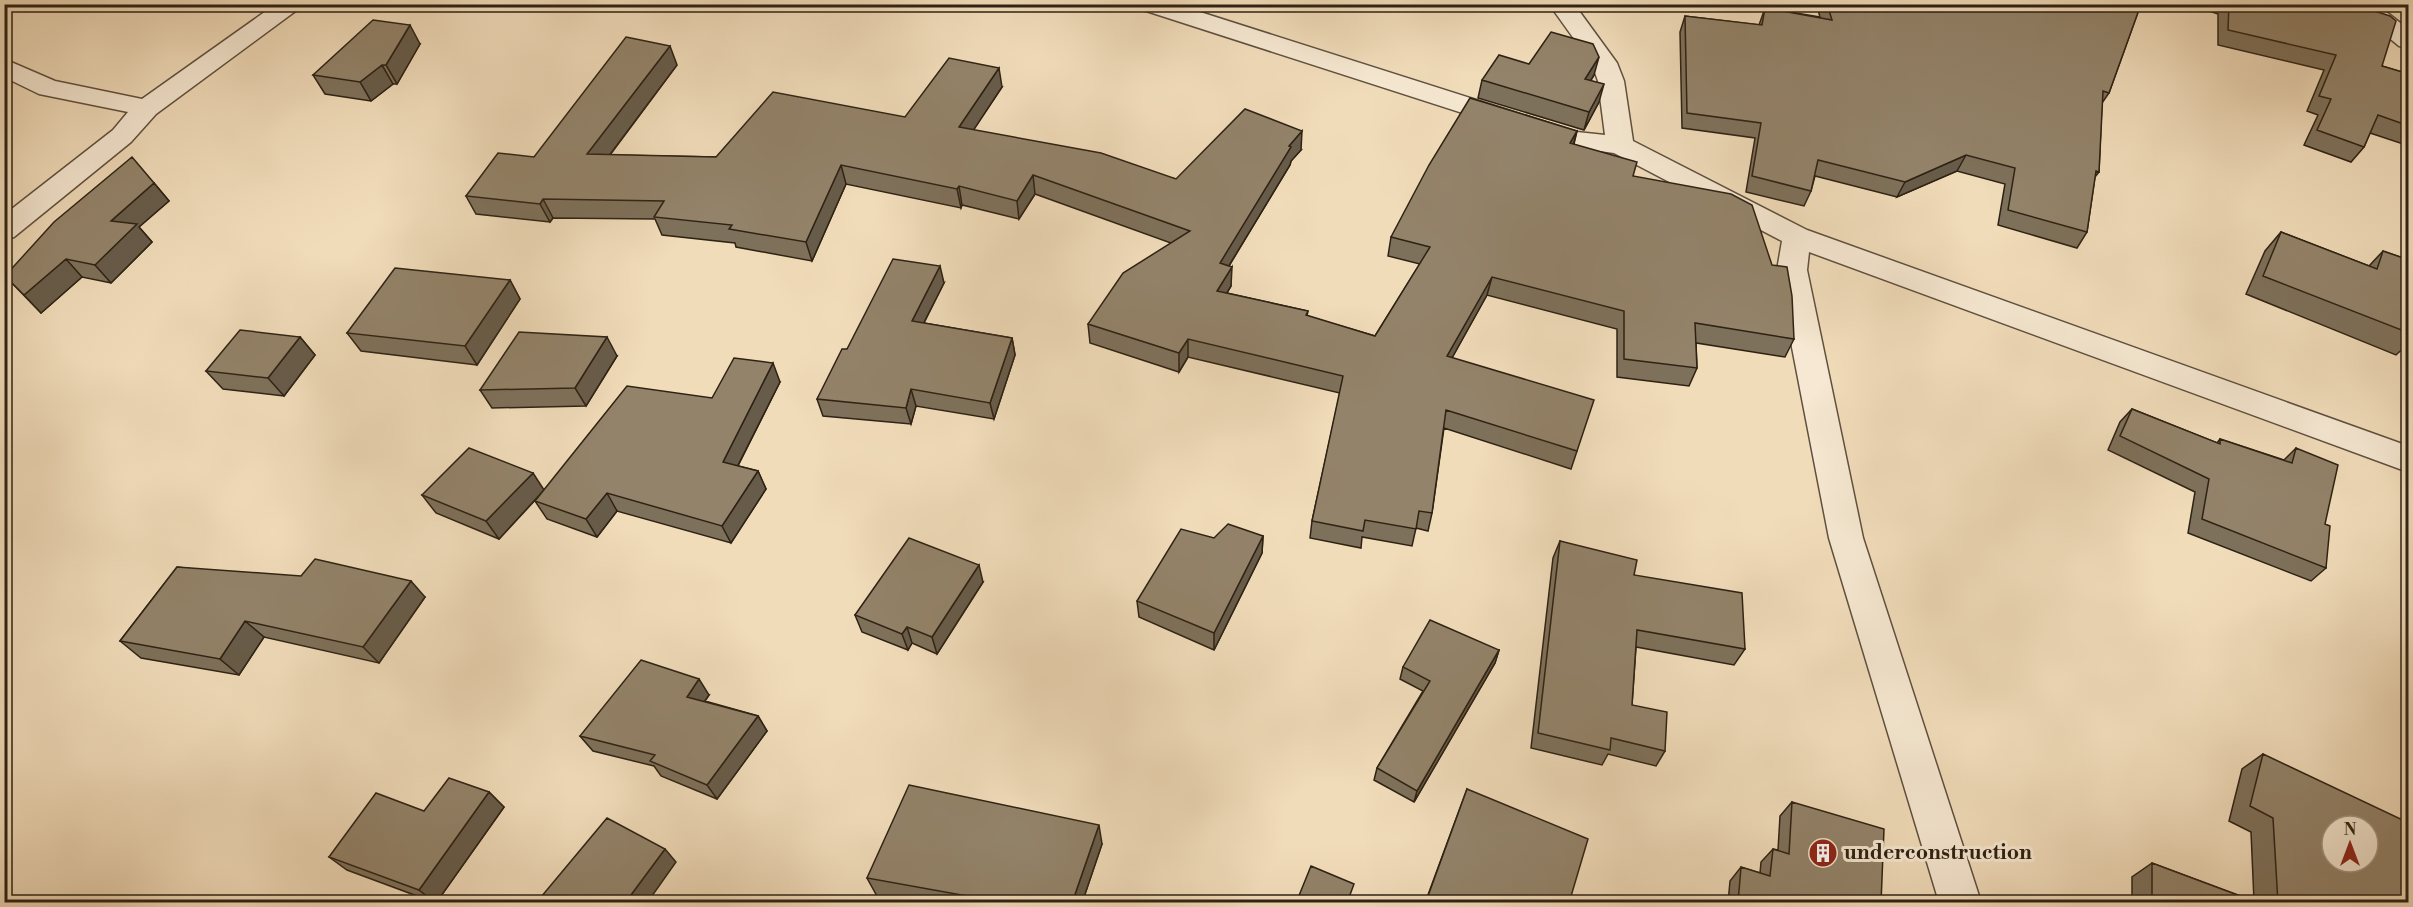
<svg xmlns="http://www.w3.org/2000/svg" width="2413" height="907" font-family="'Libre Bodoni',serif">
	<rect width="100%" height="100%" fill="#f1dcba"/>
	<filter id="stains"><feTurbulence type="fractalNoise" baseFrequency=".00333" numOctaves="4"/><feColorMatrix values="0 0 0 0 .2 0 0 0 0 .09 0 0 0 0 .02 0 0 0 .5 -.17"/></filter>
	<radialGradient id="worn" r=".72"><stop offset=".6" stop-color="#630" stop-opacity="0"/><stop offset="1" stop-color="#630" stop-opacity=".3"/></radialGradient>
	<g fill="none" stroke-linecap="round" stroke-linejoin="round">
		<g stroke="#5f503e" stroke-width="3">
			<path id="street" d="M276,4H305L156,114L131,142L14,237L4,240V215L113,130L128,112L39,94L4,77V59L55,81L142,99Z
				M1137,4H1175L1577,132L1605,135L1598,81L1592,64L1549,4H1574L1617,63L1624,81L1633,141L1807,230L2408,446V472L1809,252L1807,270L1863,538L1981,902H1939L1829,538L1777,270L1782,241L1614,153L1565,146L1140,9Z
				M2348,4H2376L2408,29V48L2399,46Z"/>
		</g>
		<use href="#street" fill="#f6e8d2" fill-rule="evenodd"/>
	</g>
	<path fill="#7e715b" stroke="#2e2214" stroke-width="1.5" d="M1821,4H2141L2109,93L2102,103L2099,172L2095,177L2087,232L2077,248L1998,225L2005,184L1957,171L1897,197L1815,176L1811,191L1804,206L1746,192L1755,138L1682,128L1680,32L1685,16L1759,25L1765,8L1820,17L1818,10Z
		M2189,4H2353L2382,66L2409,74V142L2406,145L2370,133L2364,147L2351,162L2304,145L2318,115L2307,111L2324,70L2218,45V14Z
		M420,44L397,84H393L371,101L325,94L313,75Z
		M1529,64L1594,75L1591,80L1599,102L1584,130L1478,98L1482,80Z
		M677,65L610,155L716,157L905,117L1002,87L973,130L1176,179L1301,150L1291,161L1290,165L1229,266L1231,286L1227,293L1308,311L1307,316L1375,336L1420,264L1388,256L1391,237L1577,131L1574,144L1633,176L1794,339L1785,357L1696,343L1697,368L1689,386L1617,377V329L1487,295L1452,358L1577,451L1571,469L1444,428L1432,513L1428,531L1416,528L1412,546L1362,537L1361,548L1310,538L1312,521L1340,393L1188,357L1179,372L1090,343L1088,324L1171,243L1035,194L1019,219L962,205L961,208L846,184L812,261L736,247L735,243L662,235L655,219L553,218L550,222L476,214L466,196L534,157Z
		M154,183L169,201L139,227L152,242L111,283L82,277L41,313L5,276Z
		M2281,232L2369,266L2383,251L2409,260V343L2396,355L2246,294L2265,251Z
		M510,280L520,299L477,365L361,351L347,333Z
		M944,283L924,323L1012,338L1015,355L994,419L916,406L911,424L823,416L817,399L847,349Z
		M300,337L315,355L284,396L223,389L206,371Z
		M617,356L586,406L492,408L480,390Z
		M780,382L738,466L758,471L766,489L731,543L617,511L597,537L547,519L535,501L539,496L499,539L436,513L422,495L544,490L712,398Z
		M2132,409L2217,443L2220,439L2284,460L2296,448L2325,524L2326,568L2311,581L2188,533L2195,492L2108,450L2120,422Z
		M1263,536L1262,553L1214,650L1139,617L1137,601L1214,538Z
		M1560,541L1634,575L1745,649L1734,665L1636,647L1632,705L1665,751L1656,766L1608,754L1602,765L1531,748L1553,558Z
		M177,567L425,597L379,663L264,637L239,675L141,658L120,641Z
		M983,582L937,654L912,643L908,650L862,632L855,615Z
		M1499,650L1495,663L1414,802L1374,780L1377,768L1423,691L1400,679L1403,667Z
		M709,695L705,701L758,716L767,731L717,799L661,776L654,766L593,751L580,736Z
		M2263,754L2404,903H2132V877L2152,863L2254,901L2251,832L2229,821L2242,769Z
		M1467,789L1569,903H1425Z
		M489,792L504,807L436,903L347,870L329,857L424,811Z
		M1792,802L1881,903H1728L1730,881L1741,867L1760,873L1761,862L1773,849L1778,850L1780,816Z
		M1102,844L1082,903H916L877,896L867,878Z"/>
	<path fill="#675c4a" stroke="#2e2214" stroke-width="1.5" d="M410,25L420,44L397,84L386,65Z
		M670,46L677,65L596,173L587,154Z
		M1599,57L1594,75L1581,97L1585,79Z
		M382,65L393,84L371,101L360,82Z
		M999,68L1002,87L963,146L959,127Z
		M1604,84L1599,102L1584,130L1589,112Z
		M1302,131L1301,150L1291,161L1290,165L1219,282L1220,263L1289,146Z
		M1577,131L1572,149L1570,143Z
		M1966,155L1957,171L1897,197L1905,182Z
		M841,165L846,184L812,261L806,242Z
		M1033,175L1035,194L1019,219L1017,201Z
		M154,183L169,201L139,227L152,242L111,283L95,265L111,221Z
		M959,186L962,205L961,208L957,189Z
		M543,199L553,218L550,222L540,204Z
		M66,259L82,277L41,313L24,295Z
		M940,266L944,283L916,338L912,321Z
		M1232,267L1231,286L1217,309V291Z
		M1492,277L1487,295L1443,374L1447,356Z
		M510,280L520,299L477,365L465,346Z
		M300,337L315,355L284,396L268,378Z
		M607,337L617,356L586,406L575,388Z
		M1012,338L1015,355L994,419L990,403Z
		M1188,339V357L1179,372V353Z
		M773,363L780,382L731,479L723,462Z
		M911,389L916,406L911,424L906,408Z
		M758,471L766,489L731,543L722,526Z
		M533,473L544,490L499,539L486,521Z
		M607,493L617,511L597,537L586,519Z
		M1263,536L1262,553L1214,650V633Z
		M979,565L983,582L937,654L932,637Z
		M411,581L425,597L379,663L363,647Z
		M245,621L264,637L239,675L220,659Z
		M907,627L912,643L908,650L902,634Z
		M1499,650L1495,663L1414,802L1417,791Z
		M699,679L709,695L697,712L687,697Z
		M758,716L767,731L717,799L707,785Z
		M489,792L504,807L436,903L419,890Z
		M1099,825L1102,844L1082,903H1072Z
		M665,849L676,862L647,903H625Z"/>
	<path fill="#93836a" stroke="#2e2214" stroke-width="1.5" fill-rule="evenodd" d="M1827,4H2141L2109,93L2103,91L2099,172L2096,171L2087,232L2008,210L2015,168L1966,155L1905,182L1818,160L1811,191L1752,176L1761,123L1687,113L1685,16L1762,25L1765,8L1832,20Z
		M2229,4H2353L2390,16L2396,21L2382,66L2409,74V126L2378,115L2364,147L2317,130L2331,99L2319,96L2336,55L2228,30Z
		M373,20L410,25L386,65H382L360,82L313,75Z
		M1551,32L1593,44L1599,57L1585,79L1604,84L1589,112L1482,80L1499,55L1529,64Z
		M626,37L670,46L587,154L716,157L773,92L905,117L949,58L999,68L959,127L1101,153L1176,179L1245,109L1302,131L1289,146L1291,147L1220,263L1232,267L1217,291L1308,311L1306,315L1375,336L1430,247L1391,237L1429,165L1470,98L1577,131L1570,143L1637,162L1633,176L1731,194L1752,205L1772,265L1787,267L1792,296L1794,339L1695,323L1697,368L1624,359V311L1492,277L1447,356L1594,400L1577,451L1446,410L1432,513L1419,511L1416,529L1365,520L1363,531L1312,521L1343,376L1188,339L1179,353L1088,324L1123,273L1190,231L1033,175L1017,201L959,186L957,189L841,165L806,242L729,229L732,225L654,217L664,201L543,199L540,204L466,196L498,153L534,157Z
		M132,157L154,183L111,221L137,224L95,265L66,259L24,295L5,276L54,222Z
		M2281,232L2377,269L2383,251L2409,260V333L2263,276Z
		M893,259L940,266L912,321L1012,338L990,403L911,389L906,408L817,399L842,349H847Z
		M395,268L510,280L465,346L347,333Z
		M240,330L300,337L268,378L206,371Z
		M519,332L607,337L575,388L480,390Z
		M734,358L773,363L723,462L758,471L722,526L607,493L586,519L535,501L627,386L712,398Z
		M2132,409L2220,444V439L2292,463L2296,448L2338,465L2325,524L2330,526L2326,568L2202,519L2209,479L2120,436Z
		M469,448L533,473L486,521L422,495Z
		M1228,524L1263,536L1214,633L1137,601L1181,529L1214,538Z
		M909,538L979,565L932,637L907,627L902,634L855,615Z
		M1560,541L1637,560L1634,575L1742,593L1745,649L1637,630L1632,705L1667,712L1665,751L1611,738L1610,750L1538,733Z
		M315,559L411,581L363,647L245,621L220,659L120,641L177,567L301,576Z
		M1430,620L1499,650L1417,791L1377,768L1430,681L1403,667Z
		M641,660L699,679L687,697L758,716L707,785L650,761L655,755L580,736Z
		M2263,754L2409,823V858L2404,903H2278L2273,818L2250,806ZM2332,826H2368V862H2332Z
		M449,778L489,792L419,890L329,857L376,793L424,811Z
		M909,785L1099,825L1072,903H1006L867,878Z
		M1467,789L1588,839L1569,903H1443L1428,896Z
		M1792,802L1884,829L1881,903H1738L1741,867L1770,876L1773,849L1789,854Z
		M607,818L665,849L625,903H536Z
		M2152,863L2259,903H2152Z
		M1311,866L1354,884L1347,903H1296Z"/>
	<defs>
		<g id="building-disc" transform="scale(1.5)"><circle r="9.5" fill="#8f2418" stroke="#f6e8d2"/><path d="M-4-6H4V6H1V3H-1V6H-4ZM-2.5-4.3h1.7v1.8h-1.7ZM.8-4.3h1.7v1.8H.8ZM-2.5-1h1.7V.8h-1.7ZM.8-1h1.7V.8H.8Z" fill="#fff"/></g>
	</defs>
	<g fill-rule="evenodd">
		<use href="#building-disc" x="1823" y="853"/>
	</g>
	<g text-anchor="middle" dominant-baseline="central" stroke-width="6" stroke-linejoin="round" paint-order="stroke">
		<g font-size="21" font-weight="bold" fill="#2e2214" stroke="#f6e8d2" text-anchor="start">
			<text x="1844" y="853">underconstruction</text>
		</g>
	</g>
	<rect width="2413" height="907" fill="none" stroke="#f1dcba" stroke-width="24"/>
	<rect x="6" y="6" width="2401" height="895" fill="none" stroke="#2e2214" stroke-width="3"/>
	<rect x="12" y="12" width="2389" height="883" fill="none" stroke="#2e2214" stroke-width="1.5"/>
	<g transform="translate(2350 844)"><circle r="28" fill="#f6e8d2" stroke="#a69986" stroke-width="1.5"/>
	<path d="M0-4.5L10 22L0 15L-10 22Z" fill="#8f2418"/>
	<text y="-9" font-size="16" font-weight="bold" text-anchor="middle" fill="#2e2214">N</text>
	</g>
	<rect width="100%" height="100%" filter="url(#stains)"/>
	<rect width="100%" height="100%" fill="url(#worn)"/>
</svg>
